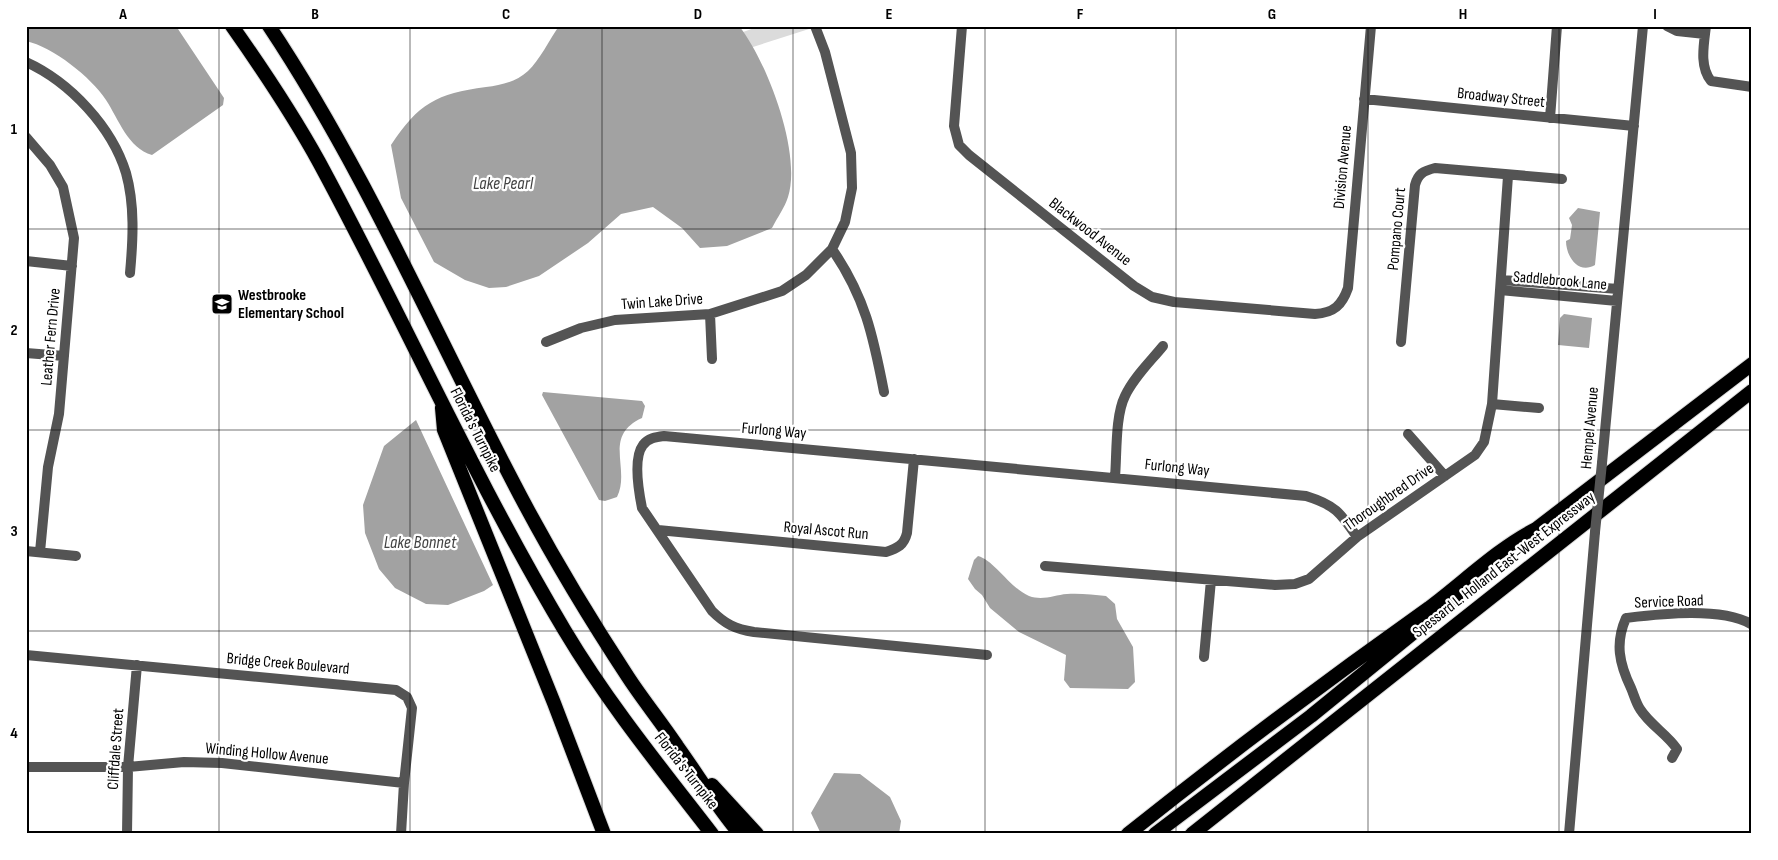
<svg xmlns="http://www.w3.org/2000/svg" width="1778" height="860" font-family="'Sofia Sans Condensed',sans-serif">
	<rect width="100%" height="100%" fill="#fff"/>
	<path fill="#dbdbdb" d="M760,26H808L809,29L731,54L726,38Z"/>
	<path fill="#a2a2a2" d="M26,26H176L224,98L223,105L152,155C128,148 119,120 106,100C91,77 53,47 26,41Z
		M559,26H739C767,61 802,153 788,197C785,207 777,218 772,228L727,246L700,248L682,228L653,207L621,214L588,243L539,276L506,287L489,288L465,280L434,262L401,198L391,145C419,103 436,94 486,87C501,85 516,82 528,71C539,61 550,39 559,26Z
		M1578,208L1600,212L1595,265C1578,275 1566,256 1566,241L1570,239L1572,225L1569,218Z
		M1564,314L1592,318L1589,348L1558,345L1560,318Z
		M543,392L642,401L645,406L642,418C602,436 631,469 617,497L605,501L599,500L542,395Z
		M416,420L493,585L484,591L448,605L426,604L395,588L379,569L365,533L363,505L384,446Z
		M978,556C994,560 1010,588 1029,596C1043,601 1054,595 1067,594C1080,593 1094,595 1106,596L1115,604L1117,619L1133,647L1135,682L1128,689L1070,688L1064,680L1066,655L1019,632L990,608L982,595L975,589L968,579L974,560Z
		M834,773L860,774L890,797L901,821L899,834H821L811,813Z"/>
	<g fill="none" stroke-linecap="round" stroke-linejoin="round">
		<g stroke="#dbdbdb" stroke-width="16">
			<path id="highway" d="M232,26C263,70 293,115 319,162C403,317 474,479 565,631C608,703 661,768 712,834
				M269,26C364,169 432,327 511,478C546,546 586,613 628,677C643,700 661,722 677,746C698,775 716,806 740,834
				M442,408L444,430L554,703L604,834
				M712,785L757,834
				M1128,834C1226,756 1326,681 1429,608C1464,582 1497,549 1536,529L1752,364
				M1155,834L1311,716L1456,598
				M1192,834L1752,391"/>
		</g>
		<path stroke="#545454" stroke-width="10" d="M962,26L954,126L959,145L969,155L1134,286L1152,297L1174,302L1315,314C1334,313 1342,305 1348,288L1371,26
			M1667,26L1677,31L1705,34
			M1706,26C1704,44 1699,66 1711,81L1752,87
			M26,62C70,82 112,127 126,173C135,205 133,240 130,273
			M1364,99L1634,126
			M1550,118L1557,26
			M26,137L50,165L63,187L74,238L59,414L48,467L40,552
			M832,249C865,297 873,335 884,392
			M26,261L72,266
			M1502,280L1618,289
			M1500,290L1617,301
			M710,314L712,359
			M546,342L581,328L615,320L710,314L782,291L806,275L832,249L845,222L852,188L851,153L825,52L815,26
			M1401,342L1415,185C1418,174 1423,171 1435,168L1562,179
			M26,353L64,356
			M1492,404L1539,408
			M1408,434L1445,476
			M1602,463L1643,26
			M1115,477C1117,454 1115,416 1125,396C1134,377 1150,362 1163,346
			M658,530L886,552C898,548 904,545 907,533L914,459
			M26,551L76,556
			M1045,566L1275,585L1295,584L1309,579L1357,537L1475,455L1484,442L1492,404L1508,176
			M26,655L396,690L407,697L412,708L404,783L401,834
			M987,655L754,632C735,629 725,624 712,611L642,508C639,493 633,458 643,445C648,438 656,437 664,436L1306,496C1335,505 1340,512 1357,537
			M1204,657L1211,580
			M1672,758L1677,749C1667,734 1650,725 1640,709C1636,703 1634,695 1631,688C1619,663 1615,643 1626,618C1661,614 1720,607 1751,624
			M26,767H128L184,762L222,763L404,783
			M127,834L128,767L137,665
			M1569,834L1595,532"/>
		<use href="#highway" stroke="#000" stroke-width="14"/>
		<path stroke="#545454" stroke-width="10" d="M1595,532L1602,463"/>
	</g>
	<path fill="none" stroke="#000" stroke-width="1" stroke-opacity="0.55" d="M219,26V834M410,26V834M602,26V834M793,26V834M985,26V834M1176,26V834M1368,26V834M1559,26V834M26,229H1752M26,430H1752M26,631H1752"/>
	<defs>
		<g id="school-square" transform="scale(1.125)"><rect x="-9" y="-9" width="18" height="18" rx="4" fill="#000" stroke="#fff"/><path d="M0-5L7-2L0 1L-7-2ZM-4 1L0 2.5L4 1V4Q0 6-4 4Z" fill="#fff"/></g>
	</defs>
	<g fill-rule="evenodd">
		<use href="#school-square" x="222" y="304"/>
	</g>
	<g text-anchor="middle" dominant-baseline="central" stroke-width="4.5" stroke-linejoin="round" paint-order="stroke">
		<g font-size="16" fill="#000" stroke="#fff">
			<text transform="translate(1501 98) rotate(6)">Broadway Street</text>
			<text transform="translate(1343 167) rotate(-85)">Division Avenue</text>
			<text transform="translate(1397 229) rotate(-85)">Pompano Court</text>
			<text transform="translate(1090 232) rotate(38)">Blackwood Avenue</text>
			<text transform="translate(1560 281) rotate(5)">Saddlebrook Lane</text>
			<text transform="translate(662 302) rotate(-4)">Twin Lake Drive</text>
			<text transform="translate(51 337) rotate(-85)">Leather Fern Drive</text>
			<text transform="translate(1590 428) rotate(-85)">Hempel Avenue</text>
			<text transform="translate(475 430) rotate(63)">Florida's Turnpike</text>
			<text transform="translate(774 431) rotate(5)">Furlong Way</text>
			<text transform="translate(1177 468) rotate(6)">Furlong Way</text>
			<text transform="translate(1389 497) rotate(-35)">Thoroughbred Drive</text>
			<text transform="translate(826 531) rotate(5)">Royal Ascot Run</text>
			<text transform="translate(1504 565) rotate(-38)">Spessard L. Holland East-West Expressway</text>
			<text transform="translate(1669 602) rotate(-2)">Service Road</text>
			<text transform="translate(288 664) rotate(5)">Bridge Creek Boulevard</text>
			<text transform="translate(116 749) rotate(-86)">Cliffdale Street</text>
			<text transform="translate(267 754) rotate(5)">Winding Hollow Avenue</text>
			<text transform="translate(686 771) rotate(52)">Florida's Turnpike</text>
		</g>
		<g font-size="16" font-weight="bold" fill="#000" stroke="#fff" text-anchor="start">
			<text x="238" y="295">Westbrooke<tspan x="238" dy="18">Elementary School</tspan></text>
		</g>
		<g font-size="18" font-style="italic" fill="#434343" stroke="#fff">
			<text x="503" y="183">Lake Pearl</text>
			<text x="420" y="542">Lake Bonnet</text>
		</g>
	</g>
	<rect width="1778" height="860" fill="none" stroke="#ffffff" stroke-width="55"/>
	<rect x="28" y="28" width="1722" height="804" fill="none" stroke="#000" stroke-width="2"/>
	<g font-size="16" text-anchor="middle" font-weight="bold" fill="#000">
		<text x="123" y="19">A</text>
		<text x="315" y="19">B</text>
		<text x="506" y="19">C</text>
		<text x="698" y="19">D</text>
		<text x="889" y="19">E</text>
		<text x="1080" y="19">F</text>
		<text x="1272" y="19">G</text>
		<text x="1463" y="19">H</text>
		<text x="1655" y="19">I</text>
		<text x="14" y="134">1</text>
		<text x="14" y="335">2</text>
		<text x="14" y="536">3</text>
		<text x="14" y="738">4</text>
	</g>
</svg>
